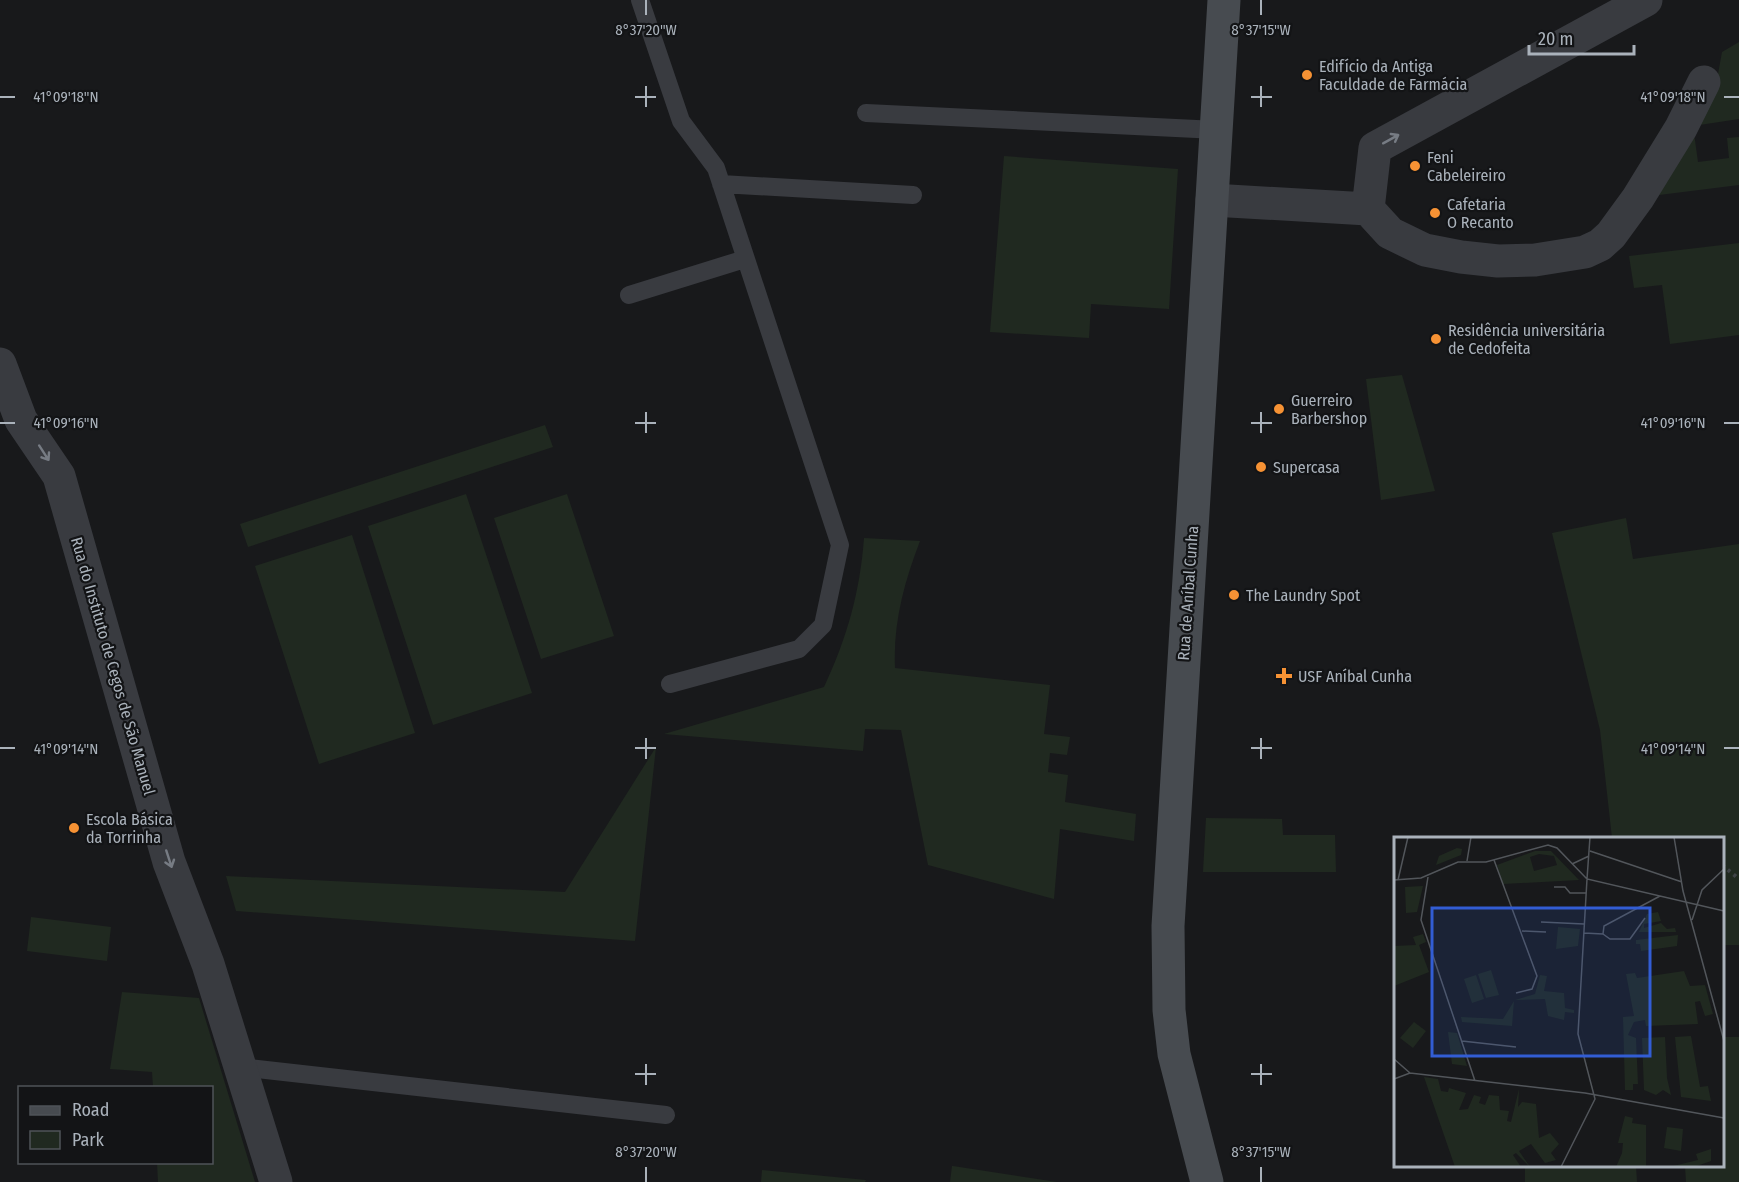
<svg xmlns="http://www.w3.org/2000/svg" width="1739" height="1182" font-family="'Fira Sans Condensed',sans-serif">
	<rect width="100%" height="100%" fill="#18191b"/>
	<path fill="#202920" d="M1739,42V119L1693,126L1698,162L1729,158L1727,138L1739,137V185L1651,196L1718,74L1722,52Z
		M1004,156L1178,169L1169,309L1091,304L1089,338L990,332Z
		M1739,243V335L1670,344L1662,285L1634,288L1629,256Z
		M1402,375L1435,491L1381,500L1366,379Z
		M545,425L553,447L248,547L240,524Z
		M466,494L532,693L433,725L368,526Z
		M567,494L614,636L541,659L494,518Z
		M1626,518L1633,559L1739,544V945H1723L1722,838H1612L1600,730L1552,533Z
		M352,535L415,733L319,764L255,566Z
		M864,538L920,541C904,583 893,623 895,668L1050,685L1044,734L1070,737L1067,755L1050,753L1048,772L1068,775L1065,802L1136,814L1134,841L1060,829L1054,899L928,865L901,730L865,729L863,751L664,734L824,687C847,638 860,592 864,538Z
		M656,747L635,941L236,911L226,876L565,892Z
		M1206,818L1282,819L1283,835H1335L1336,872H1203Z
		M31,917L111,927L107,961L27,951Z
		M122,992L199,998L255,1182H158L157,1163L212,1162V1088L153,1087L152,1072L110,1069Z
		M1723,1037H1739V1182H1686L1685,1166H1722Z
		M952,1166H953L1057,1182H950Z
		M1525,1166H1636L1637,1182H1525Z
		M762,1170L866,1180L865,1182H761Z"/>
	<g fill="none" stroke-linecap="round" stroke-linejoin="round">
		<path stroke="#3f4347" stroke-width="4" stroke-dasharray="3 4.5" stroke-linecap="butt" d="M1693,838H1694
			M1722,865L1739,879"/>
		<path stroke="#393b40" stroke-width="18" d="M640,0L681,121L716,168L840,545L823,625L799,649L670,684
			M866,113L1217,130
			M721,184L913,195
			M629,295L745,259
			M240,1067L666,1115"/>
		<path stroke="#393b40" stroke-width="33" d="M1212,200L1368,209
			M1368,209L1390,233L1425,250L1461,257L1498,261L1535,260L1585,252L1600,245L1611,235L1638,198L1681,128L1704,82
			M1368,209L1375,148L1646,0
			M0,364L21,420L59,476L169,862L208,964L276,1182"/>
		<path stroke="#474b50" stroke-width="33" d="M1207,1182L1174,1054L1169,1010L1168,926L1224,0"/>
	</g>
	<defs><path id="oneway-shaft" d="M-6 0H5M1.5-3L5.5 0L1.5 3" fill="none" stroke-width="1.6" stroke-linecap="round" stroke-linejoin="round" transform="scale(1.5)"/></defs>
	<g stroke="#777c84">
		<use href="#oneway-shaft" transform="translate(1391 139) rotate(-29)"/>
		<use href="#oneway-shaft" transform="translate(44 453) rotate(57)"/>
		<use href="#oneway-shaft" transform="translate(169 859) rotate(72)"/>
	</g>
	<path fill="none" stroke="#aab2bb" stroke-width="2" d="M646,0V15M1261,0V15M646,86V107M1261,86V107M0,97H15M635,97H656M1251,97H1272M1724,97H1739M646,412V433M1261,412V433M0,423H15M635,423H656M1251,423H1272M1724,423H1739M646,738V759M1261,738V759M0,748H15M635,748H656M1251,748H1272M1724,748H1739M646,1064V1085M1261,1064V1085M635,1074H656M1251,1074H1272M646,1167V1182M1261,1167V1182"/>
	<g fill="#f69234" stroke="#131416" stroke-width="2">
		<circle cx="1307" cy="75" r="6"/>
		<circle cx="1415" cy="166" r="6"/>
		<circle cx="1435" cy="213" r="6"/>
		<circle cx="1436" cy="339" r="6"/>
		<circle cx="1279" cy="409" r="6"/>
		<circle cx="1261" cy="467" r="6"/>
		<circle cx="1234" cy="595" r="6"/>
		<path d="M1281 667h6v6h6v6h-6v6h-6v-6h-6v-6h6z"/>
		<circle cx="74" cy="828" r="6"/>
	</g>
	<g text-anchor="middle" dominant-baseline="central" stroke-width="4.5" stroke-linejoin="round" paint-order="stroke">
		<g font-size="16" fill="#aab2bb" stroke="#131416" text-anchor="start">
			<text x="1319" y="66">Edifício da Antiga<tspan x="1319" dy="18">Faculdade de Farmácia</tspan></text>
			<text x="1427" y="157">Feni<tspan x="1427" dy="18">Cabeleireiro</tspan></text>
			<text x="1447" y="204">Cafetaria<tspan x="1447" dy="18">O Recanto</tspan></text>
			<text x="1448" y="330">Residência universitária<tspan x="1448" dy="18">de Cedofeita</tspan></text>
			<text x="1291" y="400">Guerreiro<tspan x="1291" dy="18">Barbershop</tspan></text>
			<text x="1273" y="467">Supercasa</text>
			<text x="1246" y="595">The Laundry Spot</text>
			<text x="1298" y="676">USF Aníbal Cunha</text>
			<text x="86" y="819">Escola Básica<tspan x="86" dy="18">da Torrinha</tspan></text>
		</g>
		<g font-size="16" fill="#aab2bb" stroke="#131416">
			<text transform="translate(1188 593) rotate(-86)">Rua de Aníbal Cunha</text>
			<text transform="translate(113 666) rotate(74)">Rua do Instituto de Cegos de São Manuel</text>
		</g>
	</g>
	<g transform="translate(1394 837)">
		<rect width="330" height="330" fill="#18191b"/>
		<path d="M63,11L68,12L67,18L42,28L45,19ZM141,14H157L185,43L109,47L103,28ZM145,17L160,19L163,28L140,34L136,20ZM29,49L23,75L12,76L11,50ZM264,75L267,84L250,87V91L267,86L273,92L281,91L282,95H245L253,77ZM164,90L186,92L184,109L162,112ZM29,97L32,105L25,108L35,135L0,149V109L22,108L19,100ZM284,98L283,109L247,114L246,107H242V103ZM97,133L105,158L92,161L84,137ZM290,134L296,149L311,148L319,177L311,179L306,164L301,165L304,187L252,189L251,183L240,185L234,198L242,201L244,247H239V253H231L229,180L240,179L232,137L241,136L243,141ZM82,138L90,162L78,166L70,142ZM146,138L153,139L150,154L170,156L171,171L180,173V176L171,175L170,183L154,179L151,162L121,163L141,157ZM120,164L118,189L68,185L67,180L109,182ZM20,185L32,194L19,211L6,201ZM54,195L63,196L73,229L58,227ZM297,199L306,250L314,249L317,264L287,260L281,200ZM271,200L273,241L277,258L269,253L262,258L250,253L248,201ZM30,240L44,242L47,254L54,255L55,251L72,256L65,273L74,272L80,258L87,260L85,266L91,268L95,258L105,259L106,273L115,274L113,284L117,285L125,252L124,270L128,265L142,267L145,301L156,296L165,307L157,316L162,323L151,326L137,307L125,314L136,330L122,316L119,318L127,330H61ZM231,279L239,281L238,286L252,288V330H222L228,316L229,306H224ZM273,290L289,292L287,314L270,311ZM317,312V324L300,330H275L304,323L302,317Z" fill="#202920" fill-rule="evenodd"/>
		<path fill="none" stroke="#52565b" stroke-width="1.5" d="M196,0L193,42L330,74M280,0L289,54L330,204M196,14L288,45M100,23L143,139L138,152L122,156M73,24L77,0M178,27L195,19M34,40L27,83L81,244M0,43L27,41L64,25H92L154,8L163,11L193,42L184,197L201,262L167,330M4,43L14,0M160,50H171L176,56H192M298,83L308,53L330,32M147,85L190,87M128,94L152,95M190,96L209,97M209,97L210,89L266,59M209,97L216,102H236L251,81M68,204L122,210M0,222L16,236M0,242L16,236L191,256L330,281"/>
		<path fill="#325dd4" fill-opacity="0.15" stroke="#325dd4" stroke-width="3" d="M38,71H256V219H38Z"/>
		<rect width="330" height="330" fill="none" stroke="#aab2bb" stroke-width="3"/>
	</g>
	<g font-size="15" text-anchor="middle" fill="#aab2bb" stroke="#131416" stroke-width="4.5" stroke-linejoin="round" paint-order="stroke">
		<text x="646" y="35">8°37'20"W</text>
		<text x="1261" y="35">8°37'15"W</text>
		<text x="66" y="102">41°09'18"N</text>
		<text x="1673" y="102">41°09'18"N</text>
		<text x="66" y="428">41°09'16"N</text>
		<text x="1673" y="428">41°09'16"N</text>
		<text x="66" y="754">41°09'14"N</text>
		<text x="1673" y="754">41°09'14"N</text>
		<text x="646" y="1157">8°37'20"W</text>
		<text x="1261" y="1157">8°37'15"W</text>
	</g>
	<rect x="18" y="1086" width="195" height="78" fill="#131416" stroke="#4f5358" stroke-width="1.5"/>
	<rect x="30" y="1106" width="30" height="9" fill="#474b50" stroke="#4f5358" stroke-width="1.5"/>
	<text x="72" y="1116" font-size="18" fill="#aab2bb">Road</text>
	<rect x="30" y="1131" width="30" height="18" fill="#202920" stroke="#4f5358" stroke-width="1.5"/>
	<text x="72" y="1146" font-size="18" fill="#aab2bb">Park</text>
	<path d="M1529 45v9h105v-9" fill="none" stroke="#aab2bb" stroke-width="3"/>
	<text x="1538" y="45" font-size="18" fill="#aab2bb" stroke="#131416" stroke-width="4.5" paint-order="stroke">20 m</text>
</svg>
